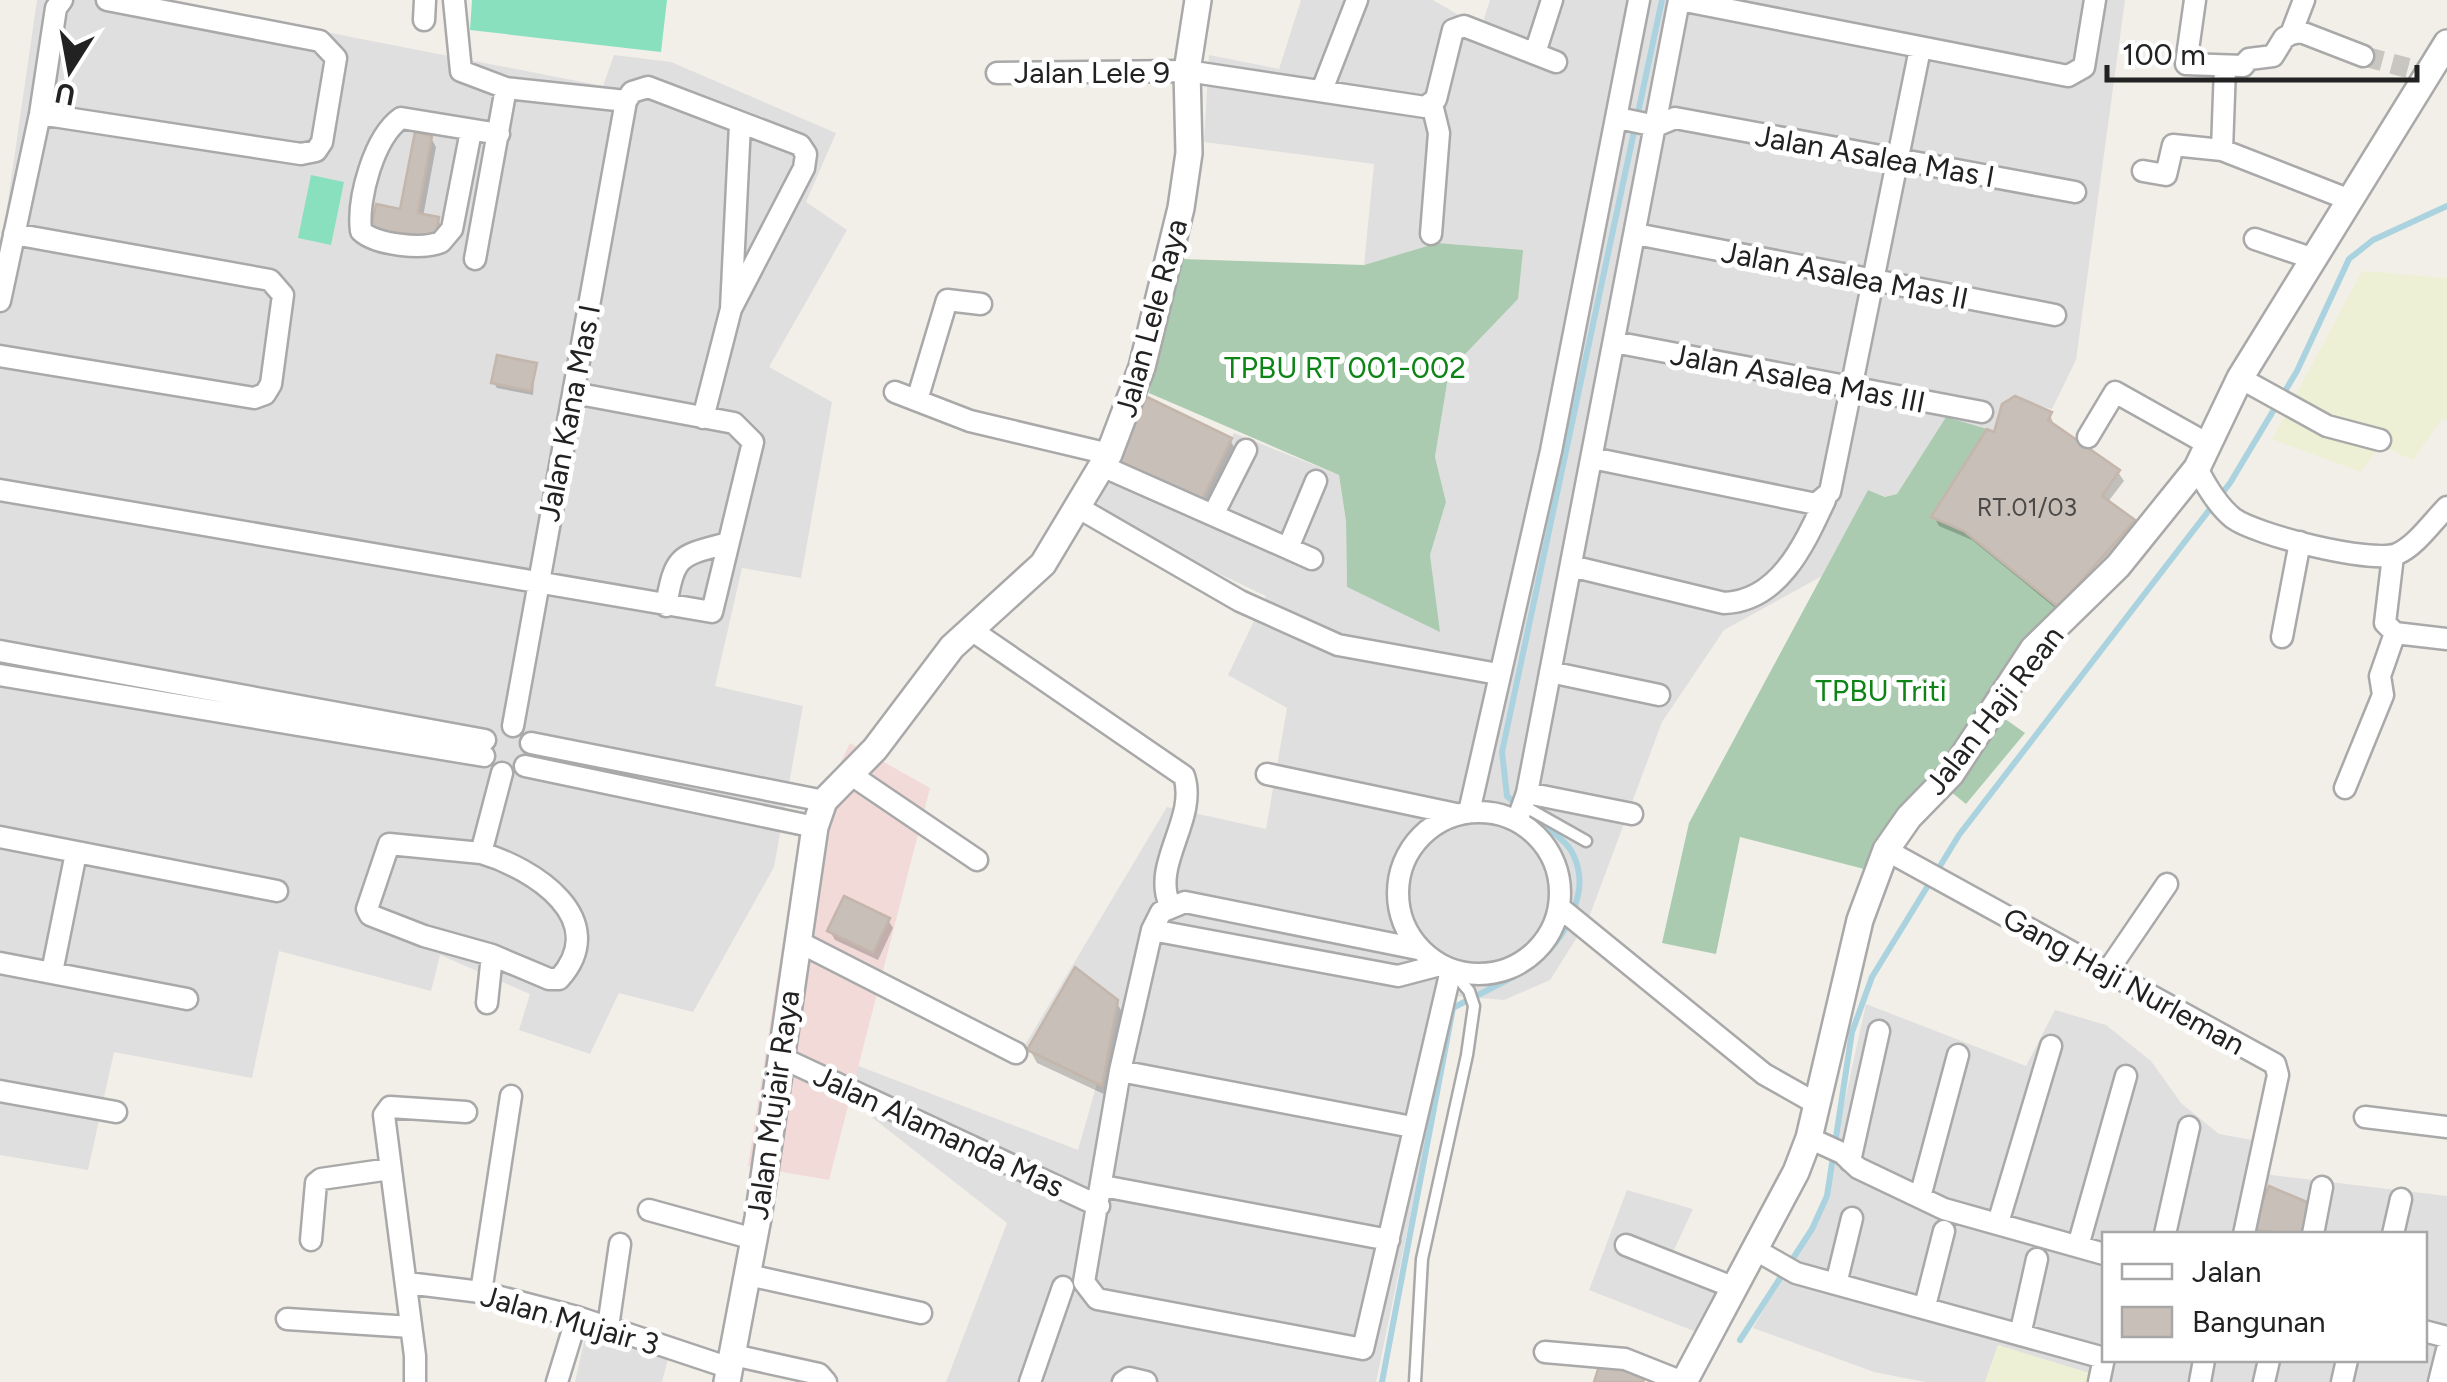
<svg xmlns="http://www.w3.org/2000/svg" width="2447" height="1382" font-family="Figtree,sans-serif">
	<rect width="100%" height="100%" fill="#f2efe9"/>
	<path fill="#e0dfdf" fill-rule="evenodd" d="M37,0H161L603,86L614,55L671,62L836,133L806,202L847,230L769,367L832,402L801,578L742,568L715,686L803,706L774,867L693,1012L619,993L590,1054L519,1030L530,994L440,955L431,991L279,951L252,1078L114,1052L88,1170L0,1155V256Z
		M1301,0H1433L1481,28L1490,0H2125L2076,360L2052,409L2008,398L2001,435L1946,417L1897,494L1886,497L1868,490L1822,576L1724,630L1662,722L1588,920L1550,980L1504,1000L1456,996L1376,1382H946L1007,1223L860,1108L792,1084L801,1044L1078,1150L1100,1073L1025,1045L1167,807L1266,829L1287,708L1228,675L1266,596L1093,514L1120,454L1204,493L1234,433L1339,475L1346,521L1347,587L1439,631L1430,555L1446,502L1435,457L1449,371L1518,299L1437,243L1364,265L1374,164L1204,142L1209,55L1279,69Z
		M1866,1004L2026,1066L2055,1010L2106,1025L2151,1061L2181,1103L2219,1134L2263,1142L2255,1173L2447,1196V1382H2094L1998,1346L1985,1382H1925L1874,1372L1753,1328L1821,1209ZM2104,1234H2424V1360H2104Z
		M1627,1190L1693,1209L1674,1250L1731,1279L1699,1333L1589,1290Z
		M588,1324L670,1351L662,1382H575Z"/>
	<path fill="#f2dad9" d="M850,743L930,788L829,1180L748,1166L797,851Z"/>
	<path fill="#eef0d5" d="M2362,271L2447,278V420L2442,419L2413,460L2380,446L2361,472L2272,439Z
		M1998,1345L2096,1375L2094,1382H1985Z"/>
	<path fill="#aacbaf" d="M1437,243L1523,250L1518,299L1449,371L1435,457L1446,502L1430,555L1440,632L1347,587L1346,521L1339,475L1149,393L1181,259L1364,265Z
		M1946,417L1987,429L1932,517L1964,531L2058,607L1984,704L2025,733L1966,804L1935,779L1868,870L1740,837L1716,954L1662,943L1689,823L1868,490L1885,497L1897,494Z"/>
	<path fill="#88e0be" d="M472,0H667L661,52L470,30Z
		M311,175L344,182L331,245L298,238Z"/>
	<path fill="#0003" d="M431,138L436,147L423,217L438,220L443,229L439,249L379,238L402,212Z
		M535,365L533,395L497,388L494,383Z
		M2008,399L2050,414L2054,426L2118,472L2124,481L2107,503L2138,531L2064,615L1972,540L1939,526L1934,517L1996,436Z
		M1230,440L1237,452L1208,513L1119,461Z
		M888,920L893,928L878,960L835,940L830,931Z
		M1116,1002L1124,1015L1108,1096L1037,1063L1030,1050Z
		M2312,1207L2313,1234H2256L2253,1230Z"/>
	<g fill="none" stroke-linecap="round" stroke-linejoin="round">
		<path stroke="#aad3df" stroke-width="6" d="M1740,1340L1812,1229L1827,1196L1852,1032L1872,977L1959,835L2230,483L2297,371L2349,259L2373,240L2447,206
			M1382,1382L1453,1008C1509,977 1562,964 1578,895C1582,879 1578,858 1567,845C1550,827 1525,813 1507,796L1502,752L1662,0"/>
	</g>
	<path fill="#c7bfb8" stroke="#c4b6ab" stroke-width="2.5" d="M415,132L432,136L418,213L439,217L435,241L371,229L376,204L400,209Z
		M497,355L537,363L531,391L491,383Z
		M2015,396L2052,412L2048,420L2120,470L2102,496L2135,520L2058,607L1964,531L1931,517L1987,429L1994,432L2002,404Z
		M1147,397L1232,438L1201,502L1116,462Z
		M844,896L890,918L873,953L827,931Z
		M1075,967L1118,1000L1102,1086L1027,1050Z
		M2269,1186L2314,1205L2301,1234L2250,1230Z
		M1600,1363L1645,1377L1643,1382H1594Z"/>
	<g fill="none" stroke-linecap="round" stroke-linejoin="round">
		<path stroke="#c8c6c1" stroke-width="20" stroke-dasharray="20 10" stroke-linecap="butt" d="M2363,56L2408,68"/>
		<g stroke="#a9a9a9" stroke-width="15">
			<path id="service" d="M1524,806L1586,841
				M1415,1382L1422,1259L1467,1055L1474,1006L1469,991L1452,971"/>
		</g>
		<g stroke="#a9a9a9" stroke-width="25">
			<path id="minor" d="M454,0L461,71L506,88L626,101L632,92L648,87L800,145L806,154L804,168L731,309
				M1680,0L2068,76L2084,67L2095,0
				M2195,0L2186,64L2243,66L2249,59L2273,56L2284,38L2291,34L2304,0
				M424,20L425,0
				M2291,34L2301,32L2363,56
				M1535,53L1552,0
				M997,73L1187,71L1425,107L1436,99L1453,30L1464,26L1556,62
				M1322,90L1357,0
				M40,114L301,154L316,151L322,142L336,58L320,41L107,0
				M1618,118L1656,126L1675,118L2075,192
				M471,131L452,229L441,242C423,250 376,245 361,231C357,199 374,137 401,118L499,134
				M2222,150L2225,67
				M2143,171L2166,175L2173,145L2222,150L2350,200
				M1431,234L1439,133L1432,104
				M1636,234L2055,315
				M2255,239L2314,259
				M475,259L506,88
				M0,301L40,114L56,8L62,0
				M1614,342L1982,412
				M0,356L254,398L265,394L271,384L283,295L270,280L14,234
				M2240,378L2327,426L2380,440
				M895,392L970,421L1109,454
				M917,400L947,300L981,304
				M703,418L731,309L740,124
				M2088,437L2115,392L2206,443
				M1592,458L1816,504L1830,492L1920,49
				M1102,466L1312,559
				M2197,468C2206,486 2217,505 2233,518C2256,535 2371,564 2397,554C2416,546 2433,521 2447,507
				M0,490L712,612L753,442L734,423L574,393
				M1079,508L1240,601L1338,645L1498,674
				M1213,515L1246,450
				M1288,548L1316,481
				M2393,556L2385,623L2395,633L2447,639
				M1571,566L1724,603C1779,601 1804,545 1825,500
				M666,606C675,554 679,556 728,543
				M970,629L1184,776C1198,819 1151,864 1170,905
				M2282,637L2300,542
				M0,651L485,740
				M1550,672L1659,695
				M0,675L484,756
				M513,726L626,101
				M531,743L824,801
				M525,766L815,827
				M850,774L977,860
				M1267,774L1456,814
				M2345,788L2383,695L2380,676L2395,633
				M1527,793L1632,814
				M1398 893a81 81 0 1 1 162 0a81 81 0 1 1-162 0Z
				M1469,812L1551,451L1639,0
				M1517,821L1527,793L1679,0
				M0,837L277,891
				M1886,850L2275,1064L2278,1075L2244,1234
				M481,853C533,868 613,919 559,979H549L492,955
				M1559,907L1764,1074L1817,1104
				M1152,930L1398,976L1440,965
				M797,941L1016,1053
				M1418,949L1185,902L1161,912L1152,930L1120,1071L1084,1282L1097,1299L1363,1349L1451,970
				M0,963L187,999
				M52,972L76,853
				M2107,972L2167,884
				M487,1003L492,955L424,936L370,915L367,909L389,844L481,853L502,773
				M780,1057L1099,1206
				M1120,1071L1412,1127
				M0,1091L116,1112
				M2365,1117L2447,1127
				M1809,1138L1842,1153L1858,1168L1944,1209L2104,1254
				M1850,1161L1879,1031
				M1103,1186L1389,1240
				M1920,1197L1958,1055
				M649,1210L754,1239
				M1998,1223L2051,1046
				M2165,1234L2189,1127
				M2313,1234L2322,1187
				M2393,1234L2401,1199
				M311,1240L316,1183L321,1179L390,1169
				M1626,1245L1735,1288
				M2078,1246L2126,1076
				M1756,1250L1796,1273L2104,1358
				M748,1275L921,1313
				M407,1283L481,1292L577,1317L730,1368
				M1836,1284L1852,1218
				M481,1292L511,1096
				M1925,1306L1944,1231
				M287,1319L411,1327
				M608,1327L620,1244
				M2424,1331L2447,1337
				M2020,1335L2037,1259
				M1545,1352L1625,1359L1683,1382
				M733,1355L819,1374L826,1382
				M415,1382V1356L384,1115L390,1107L466,1112
				M557,1382L577,1317
				M1030,1382L1063,1287
				M1123,1382L1129,1378L1146,1382
				M2099,1382L2104,1358
				M2200,1382L2204,1360
				M2264,1382L2269,1360
				M2342,1382L2347,1360
				M2439,1382L2447,1350"/>
		</g>
		<g stroke="#a9a9a9" stroke-width="30">
			<path id="tertiary" d="M727,1382L758,1218L815,827L824,801L875,749L952,647L1043,564L1109,454L1142,367L1181,208L1189,153L1187,71L1198,0
				M1684,1382L1796,1172L1809,1138L1860,920L1886,850L1909,817L1951,774L2033,649L2118,566L2197,468L2240,378L2447,43"/>
		</g>
		<use href="#service" stroke="#fff" stroke-width="10"/>
		<use href="#minor" stroke="#fff" stroke-width="20"/>
		<use href="#tertiary" stroke="#fff" stroke-width="25"/>
	</g>
	<g text-anchor="middle" dominant-baseline="central" stroke-width="10" stroke-linejoin="round" paint-order="stroke">
		<g font-size="25" fill="#4b4948">
			<text x="2027" y="507">RT.01/03</text>
		</g>
		<g font-size="30" fill="#222" stroke="#fff">
			<text x="1092" y="72">Jalan Lele 9</text>
			<text transform="translate(1875 156) rotate(10)">Jalan Asalea Mas I</text>
			<text transform="translate(1845 275) rotate(11)">Jalan Asalea Mas II</text>
			<text transform="translate(1151 318) rotate(-75)">Jalan Lele Raya</text>
			<text transform="translate(1798 378) rotate(11)">Jalan Asalea Mas III</text>
			<text transform="translate(569 413) rotate(-79)">Jalan Kana Mas I</text>
			<text transform="translate(1994 710) rotate(-52)">Jalan Haji Rean</text>
			<text transform="translate(2124 981) rotate(29)">Gang Haji Nurleman</text>
			<text transform="translate(773 1105) rotate(-82)">Jalan Mujair Raya</text>
			<text transform="translate(939 1131) rotate(25)">Jalan Alamanda Mas</text>
			<text transform="translate(570 1320) rotate(16)">Jalan Mujair 3</text>
		</g>
		<g font-size="30" fill="#0c8416" stroke="#fff">
			<text x="1345" y="367">TPBU RT 001-002</text>
			<text x="1881" y="690">TPBU Triti</text>
		</g>
	</g>
	<rect x="2102" y="1232" width="325" height="130" fill="#ffffff" stroke="#a7a7a7" stroke-width="2.5"/>
	<rect x="2122" y="1264" width="50" height="15" fill="#ffffff" stroke="#a7a7a7" stroke-width="2.5"/>
	<text x="2192" y="1282" font-size="30" fill="#222222">Jalan</text>
	<rect x="2122" y="1307" width="50" height="30" fill="#c7bfb8" stroke="#a7a7a7" stroke-width="2.5"/>
	<text x="2192" y="1332" font-size="30" fill="#222222">Bangunan</text>
	<g transform="translate(70 70) rotate(191)" stroke="#ffffff" stroke-width="8" paint-order="stroke">
	<path d="M0-8L18 38L0 25L-18 38Z" fill="#222222"/>
	<text y="-15" font-size="28" font-weight="bold" text-anchor="middle" fill="#222222">U</text>
	</g>
	<path d="M2107 65v15h310v-15" fill="none" stroke="#222222" stroke-width="5"/>
	<text x="2122" y="65" font-size="30" fill="#222222" stroke="#ffffff" stroke-width="8" paint-order="stroke">100 m</text>
</svg>
